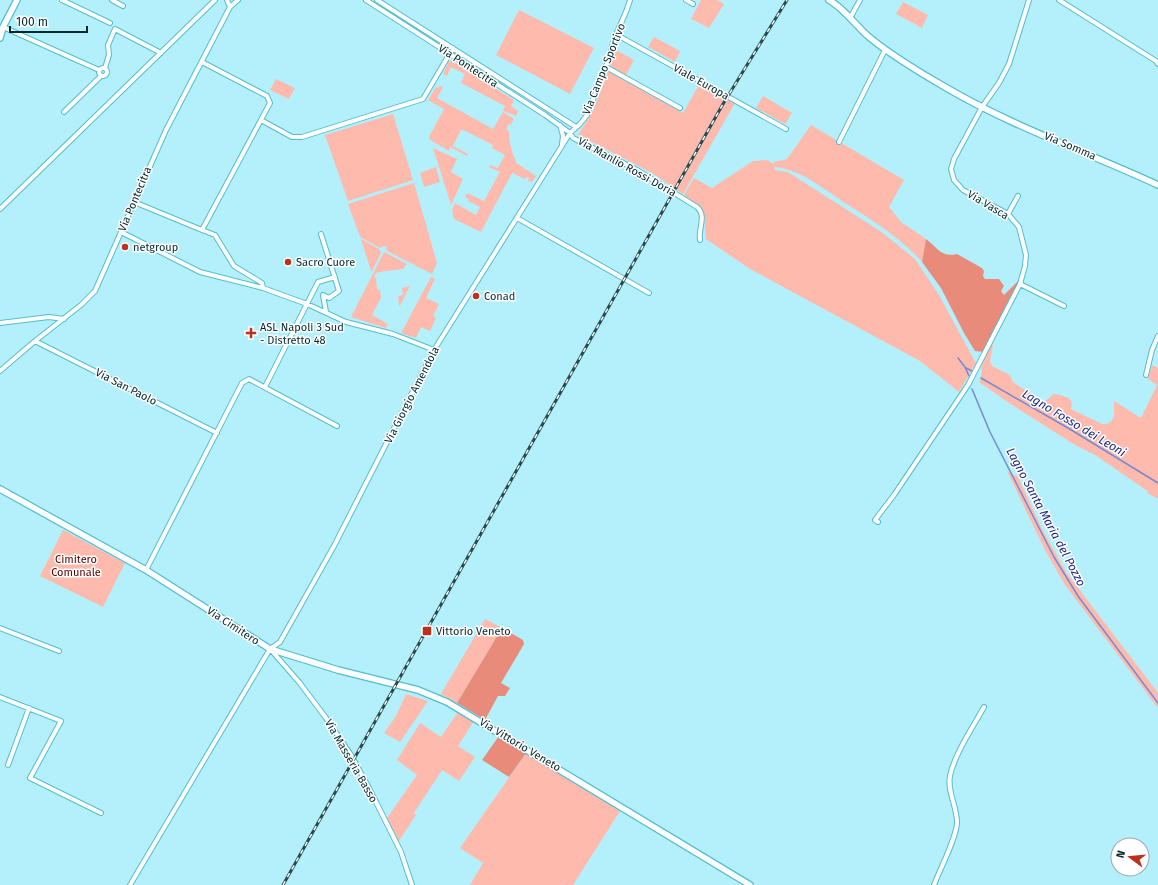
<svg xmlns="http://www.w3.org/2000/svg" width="1158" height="885" font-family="'Fira Sans',sans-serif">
	<rect width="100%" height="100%" fill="#b4f0fb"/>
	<path fill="#febaad" d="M701,0H717L724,4L709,28L691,19Z
		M903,2L928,15L922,28L896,14Z
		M519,10L594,48L570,94L496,55Z
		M654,37L680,51L675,62L648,47Z
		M616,50L634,60L626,75L610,66Z
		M449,61H452L514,100L511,106L518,111L516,116L503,111L505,106L461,83L465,74L451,67L447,76L443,74Z
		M608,71L624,79L683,113L700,83L735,103L683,194L652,173L578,135L593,111Z
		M276,79L295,88L289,99L270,90Z
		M440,86L443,87L437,98L493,129L503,112L514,119L511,125L509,124L506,129L509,131C509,142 511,150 516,161L515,162L536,176L532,182L528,181L529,178L526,177L525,179L512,173L481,232L454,219L452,210L455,203L476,215L480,207L468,201L469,199L465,197L467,193L484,201L500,172L489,167L490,165L498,168L505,155L492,148L493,145L463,130H461L453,146L468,154L467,156L450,147L449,151L430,140L429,137L444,109L428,100L436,87L438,88Z
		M763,96L792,113L785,124L756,108Z
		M393,114L413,180L348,201L325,135Z
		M811,125L904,180L889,207L901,222L926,239L922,262C899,236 870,219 842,201C822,188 798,168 774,167L775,170L788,172L883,233L915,259L939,295L964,341L976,363L959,392L920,361L750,269L706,239L704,212L684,195L694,178L712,188L753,161L767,160L774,164V162L787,159Z
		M433,148L457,159L451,172L463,179L451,205Z
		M436,167L440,182L424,187L420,173Z
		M414,183L437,263L432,274L387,251L386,247L384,246L380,248L360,237L348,204Z
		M361,239L379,249L381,253L372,271H371Z
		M384,252L407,264L403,269L379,272L376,273L374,277L376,278L377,289L380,290L381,298L372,315L388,324L386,328L351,317Z
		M431,277L435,279L426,298L439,304L433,316L436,318L430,331L421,327L416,338L401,333Z
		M410,286L400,306L399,305L398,296L403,295L402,288Z
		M991,343L993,344L990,362L992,366L1010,375L1013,382L1044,403L1053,394L1060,395L1069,398L1072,403L1071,409L1102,424C1117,425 1114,412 1114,401L1141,418L1157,385L1148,379L1152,365L1158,368V499L1147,493L1148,491L1146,490L1095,455L1075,445L1009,403L979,382L982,373L981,368Z
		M1007,471L1018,477L1042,529L1066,572L1158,693V708L1065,585L1045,550Z
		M63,530L125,563L103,607L40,576Z
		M485,619L502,628L457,703L441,694Z
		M406,694L428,701L400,742L384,733L396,716Z
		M458,712L474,721L458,746L475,757L459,781L442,770L414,813L416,815L399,841L387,818L417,775L397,760L420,723L441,737Z
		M526,753L620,811L573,885H470L483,863L460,848Z"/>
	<path fill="#e88b7b" d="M926,239C937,247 941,258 957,254L982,268L984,271L983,276L985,279H999L1004,286L1001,291L1004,295L1018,281L1020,282L984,352L975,351L964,333L941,288L922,262Z
		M502,628L523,640L524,644L501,683L510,688L505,696H498L485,720L457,703Z
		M499,736L526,753L509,777L482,760Z"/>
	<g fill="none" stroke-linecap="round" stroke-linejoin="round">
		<path stroke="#748ad5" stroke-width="1.5" d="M958,358L965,367L969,376
			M966,368L972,371
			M981,378L1068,428L1158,483
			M972,389L990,432L1054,557L1078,596L1158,703"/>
		<g stroke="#50bed1" stroke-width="6">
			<path id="street" d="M62,0L110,23
				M112,0L123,6
				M227,0L230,7
				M366,0L545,115L570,133L573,138L637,170L697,207C707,216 698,228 700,240
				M377,0L576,127
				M686,0L693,4
				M1059,0L1156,61L1158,64
				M850,18L860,0
				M3,27L99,70
				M617,35L786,129
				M606,67L680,108
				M99 72a4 4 0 1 1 8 0a4 4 0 1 1-8 0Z
				M105,68L109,55L108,45L115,29L161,53
				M64,112L101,76
				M261,120L292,137H302L423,99L453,48
				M560,125L563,136L562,144
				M839,142L885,50
				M134,202L202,230L270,103L267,96L202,62
				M0,209L215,0
				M1008,214L1018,196
				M517,218L649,293
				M202,230L215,235L234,266L262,283L263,288
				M121,232L200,272L263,288L307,304L346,322L393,334L434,350
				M321,234L339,291L329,298L323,295L326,312
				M1020,284L1064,306
				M0,323L49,317L64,319
				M35,341L217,433
				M0,371L35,341L81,305L95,291L166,130L230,7L238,0
				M1146,375L1152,350L1158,336
				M265,387L318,282L335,277
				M878,522L875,520L894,495L968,385L1020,284L1025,266L1026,255L1019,227L1008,214L963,190L954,180L951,169L954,159L982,107L999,83L1009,64L1029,0
				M146,570L242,383L249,379L337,426
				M0,628L59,651
				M271,650L299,682L326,718L351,755L370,790L401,852L412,885
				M0,697L61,721L30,778L101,813
				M8,765L29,708
				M130,885L270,649L280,642L334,546L434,350L570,133L580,124L587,115L610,56C612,37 625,19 630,0
				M934,885C940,869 957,837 957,822C957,807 947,791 950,776C954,755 973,727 984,707"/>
		</g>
		<g stroke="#50bed1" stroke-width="8">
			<path id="secondary" d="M829,0C845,9 855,25 869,37C892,56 919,72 945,87C1013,127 1087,152 1158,185
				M0,38L3,27L17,0
				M0,489L146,570L270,649L338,670L418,690L447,702L750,885"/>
		</g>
		<use href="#street" stroke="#fff" stroke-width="4"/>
		<use href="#secondary" stroke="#fff" stroke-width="5.5"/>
		<g stroke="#224b52" stroke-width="3">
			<path id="rail" d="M283,885L723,104L787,0"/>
		</g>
		<use href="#rail" stroke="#fff" stroke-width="1.5" stroke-dasharray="4.5" stroke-linecap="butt"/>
	</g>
	<g fill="#bc301e" stroke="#fff" stroke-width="1.5">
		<circle cx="125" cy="247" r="4"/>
		<circle cx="288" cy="262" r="4"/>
		<circle cx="476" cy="296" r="4"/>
		<path d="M249 327h4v4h4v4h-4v4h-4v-4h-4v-4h4z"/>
		<rect x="422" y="626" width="10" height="10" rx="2"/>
	</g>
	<g text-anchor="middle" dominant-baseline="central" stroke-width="3" stroke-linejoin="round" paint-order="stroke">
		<g font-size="11" fill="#03282e" stroke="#fff">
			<text transform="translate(468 66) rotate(33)">Via Pontecitra</text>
			<text transform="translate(604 69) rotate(-68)">Via Campo Sportivo</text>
			<text transform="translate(701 82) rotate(29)">Viale Europa</text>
			<text transform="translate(1070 146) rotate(23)">Via Somma</text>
			<text transform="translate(627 167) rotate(29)">Via Manlio Rossi Doria</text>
			<text transform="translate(135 199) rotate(-67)">Via Pontecitra</text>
			<text transform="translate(988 205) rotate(31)">Via Vasca</text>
			<text transform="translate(126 387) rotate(27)">Via San Paolo</text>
			<text transform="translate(412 395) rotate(-63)">Via Giorgio Amendola</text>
			<text transform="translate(233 626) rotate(33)">Via Cimitero</text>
			<text transform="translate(520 745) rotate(31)">Via Vittorio Veneto</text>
			<text transform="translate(351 761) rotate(60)">Via Masseria Basso</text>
		</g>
		<g font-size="11" fill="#03282e" stroke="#fff" text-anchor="start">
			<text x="133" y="247">netgroup</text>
			<text x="296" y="262">Sacro Cuore</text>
			<text x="484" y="296">Conad</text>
			<text x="260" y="327">ASL Napoli 3 Sud<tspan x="260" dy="13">- Distretto 48</tspan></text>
			<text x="436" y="631">Vittorio Veneto</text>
		</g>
		<g font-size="11" fill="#560100" stroke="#fff">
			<text x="76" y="559">Cimitero<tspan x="76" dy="13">Comunale</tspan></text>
		</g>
		<g font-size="12" font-style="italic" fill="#1e2880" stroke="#fff">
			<text transform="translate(1074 423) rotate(31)">Lagno Fosso dei Leoni</text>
			<text transform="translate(1046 517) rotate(62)">Lagno Santa Maria del Pozzo</text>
		</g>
	</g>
	<g transform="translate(1130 857) rotate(286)"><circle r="19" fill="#ffffff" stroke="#9aa9ab"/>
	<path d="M0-3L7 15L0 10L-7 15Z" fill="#bc301e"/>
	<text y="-6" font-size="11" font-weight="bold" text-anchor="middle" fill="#03282e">N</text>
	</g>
	<path d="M10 26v6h77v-6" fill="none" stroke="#03282e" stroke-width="2"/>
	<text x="16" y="26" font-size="12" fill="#03282e" stroke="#ffffff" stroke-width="3" paint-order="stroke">100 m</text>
</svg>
